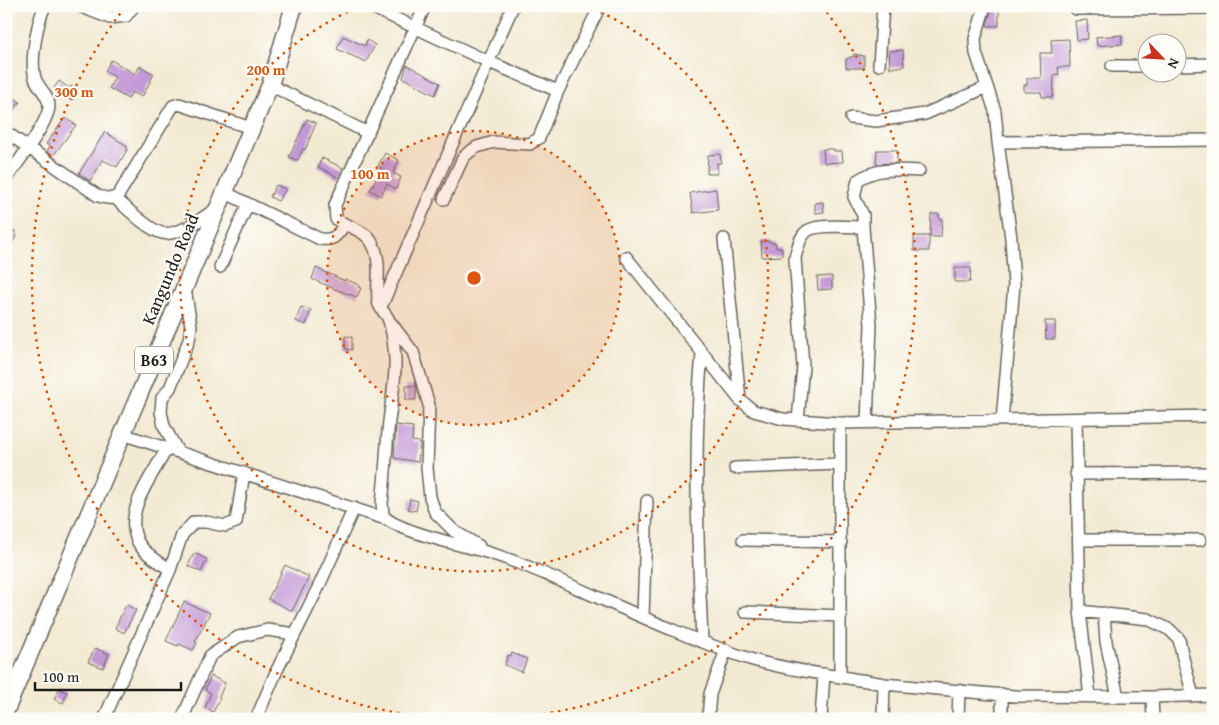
<svg xmlns="http://www.w3.org/2000/svg" width="1219" height="725" font-family="'Gentium Book Plus',serif">
	<rect width="100%" height="100%" fill="#fdfcf7"/>
	<filter id="ink" filterUnits="userSpaceOnUse"><feTurbulence type="fractalNoise" baseFrequency=".02" numOctaves="2"/><feDisplacementMap in="SourceGraphic" scale="10" xChannelSelector="R" yChannelSelector="G"/><feConvolveMatrix kernelMatrix="1 2 1 2 8 2 1 2 1" color-interpolation-filters="sRGB"/></filter>
	<filter id="wash" filterUnits="userSpaceOnUse"><feTurbulence type="fractalNoise" baseFrequency=".0096" numOctaves="4" result="noise"/><feDisplacementMap in="SourceGraphic" scale="20" xChannelSelector="R" yChannelSelector="G"/><feGaussianBlur stdDeviation="1.12" result="paint"/><feColorMatrix in="noise" values="0 0 0 0 0 0 0 0 0 0 0 0 0 0 0 0 0 1.4 0 .05"/><feComposite in="paint" operator="in"/></filter>
	<g filter="url(#wash)">
		<rect width="100%" height="100%" fill="#f3ead3"/>
		<g id="blocks">
			<path fill="#c297d5" d="M992,6H999V26H987Z
				M1087,20L1088,39L1077,40L1075,21Z
				M1122,35V44L1097,46L1096,37Z
				M343,36L365,46L367,40L375,45L366,62L337,49Z
				M1069,39L1070,67H1058L1059,74L1054,75L1053,97H1042L1041,92H1024V85H1027V78H1041L1040,53H1052L1051,40Z
				M903,50L904,66L890,68L889,51Z
				M854,54L864,56V68H846V59L854,56Z
				M111,60L135,74L140,66L154,74L142,97L132,92L128,99L109,88L115,77L105,71Z
				M407,65L440,83L435,95L403,78Z
				M59,81L69,88L71,86L78,91L72,100L54,88Z
				M6,92L20,102L6,121Z
				M65,118L76,125L53,156L47,151L50,146L46,144Z
				M307,119L316,123L305,150L303,149L298,160H296L289,157Z
				M105,132L127,146V150L117,167L103,160L90,181L79,173Z
				M823,149H834V151H842L843,162L824,163Z
				M877,150H897V163L876,164Z
				M385,153L399,160L393,173L401,177L396,189L387,184L381,196L370,190L382,168L378,166Z
				M720,154L721,163H717V174H707L708,155Z
				M322,158L343,168L339,178L318,167Z
				M276,185L286,189L278,201L270,197Z
				M716,189L718,210L693,213L690,193Z
				M823,202L824,212L815,213V203Z
				M931,214H939V219H942L941,237H930Z
				M6,225L17,233L15,236L16,237L6,252Z
				M914,236H929V251H914Z
				M761,241H770L771,243H776V248H782V256L762,257Z
				M316,268L345,281V279L359,285L358,287L361,288L357,297L337,290L312,279Z
				M955,268H971L970,282H955Z
				M832,276V289L818,290L817,277Z
				M301,307L311,310L306,325L296,321Z
				M1045,321H1055V339H1046Z
				M345,336L352,337V350L345,349Z
				M406,386H416V400H406Z
				M396,425L413,427L412,441L419,442L420,445L418,462L394,458Z
				M410,499L418,501L416,511L408,509Z
				M194,553L207,559L201,572L188,566Z
				M285,565L309,577L292,611L268,599Z
				M184,602L210,613L195,642L197,643L193,650L179,644L178,646L166,641Z
				M126,605L136,610L124,633L115,628Z
				M95,648L109,654L103,668L88,662Z
				M512,653L527,659L522,672L505,665L508,655L511,656Z
				M211,676L225,683L219,697L220,698L213,712L205,708L211,693L205,690Z
				M59,689L67,692L63,703L54,699Z"/>
		</g>
	</g>
	<g filter="url(#ink)">
		<use href="#blocks" fill-opacity="0" stroke="#67645c" stroke-width="1"/>
		<g fill="none" stroke-linecap="round" stroke-linejoin="round">
			<g stroke="#67645c" stroke-width="14">
				<path id="minor" d="M79,6L110,18L126,16L134,6
					M369,6L489,62L558,91
					M425,6L335,205L336,219C347,227 363,229 371,241C383,260 376,281 378,301C379,310 387,313 389,321C393,332 394,347 395,359C396,383 390,407 388,431C386,455 385,479 382,503L383,515C393,530 460,545 479,550C516,560 552,577 588,593C642,617 697,642 753,660C795,672 841,676 884,684
					M985,6L975,39L976,53L995,111L998,142L1011,238L1014,285L1002,420
					M1076,9L1213,8
					M879,65L883,6
					M1176,65L1213,64
					M1112,66H1146
					M270,85L368,133
					M851,118L876,121L925,114L987,87
					M6,132L98,196C107,198 113,201 119,194L173,106L179,104L251,128
					M998,142L1213,140
					M6,179C16,165 49,122 49,106C49,95 38,88 35,78C30,61 37,22 45,6
					M224,192L320,239C335,241 337,235 345,224
					M115,198C127,208 147,229 162,233C178,237 204,217 217,208
					M444,199L463,158L468,153L477,147L494,142L530,144L539,138L558,91L600,6
					M724,239L740,400
					M626,257L740,400L754,411L783,419L840,423L1213,416
					M220,267L248,204
					M381,307L513,6
					M391,323L413,352L429,405L427,468L430,497L435,512L454,531L479,546
					M1076,419L1080,611L1090,697
					M798,420L803,366L795,258C797,250 799,239 805,233C813,223 850,227 863,227
					M867,422L871,325L863,227V215L854,197L858,180C878,167 896,170 919,171
					M840,423V676
					M122,434L386,519
					M167,448C154,474 122,511 138,542C144,554 160,562 170,570
					M178,452L164,426L161,412L162,398L170,388L189,340L191,326L185,288
					M735,468L840,464
					M1076,474L1213,473
					M743,540L841,542
					M1079,540H1200
					M1080,611L1148,619L1170,630L1179,639L1182,654L1193,696
					M745,612L841,616
					M1104,613L1106,642L1118,697
					M643,616L647,501
					M702,641C698,545 693,449 702,353
					M1152,697L1153,719
					M104,719L170,570L182,535L194,522H206L225,526L236,522L244,473
					M182,719L210,656L238,637L267,630L295,634
					M256,719L277,670L319,586L354,508
					M708,719L710,694L726,650
					M821,719L824,674
					M883,719L884,684L1015,696L1152,697L1213,695
					M958,719L959,690
					M1002,719V694"/>
			</g>
			<g stroke="#67645c" stroke-width="19">
				<path id="highway" d="M6,710L270,85L294,6"/>
			</g>
			<use href="#minor" stroke="#fff" stroke-width="11"/>
			<use href="#highway" stroke="#fff" stroke-width="16"/>
		</g>
	</g>
	<circle cx="474" cy="278" r="147" fill="#de560d" fill-opacity=".12"/>
	<g fill="none" stroke="#de560d" stroke-width="2.5" stroke-dasharray="2.5 5">
		<circle cx="474" cy="278" r="147"/>
		<path d="M587 6A294 294 0 1 1 361 6"/>
		<path d="M459 719A441 441 0 0 1 126 6M822 6A441 441 0 0 1 489 719"/>
	</g>
	<g text-anchor="middle" dominant-baseline="central" stroke-width="4.5" stroke-linejoin="round" paint-order="stroke">
		<rect fill="#fdfcf7" stroke="#605f5e" stroke-width="1" x="135" y="346.5" width="38" height="27" rx="4"/>
		<g font-size="16" font-weight="bold" fill="#1c1c1c">
			<text x="154" y="360">B63</text>
		</g>
		<g font-size="18" fill="#1c1c1c" stroke="#fdfcf7">
			<text transform="translate(170 269) rotate(-67)">Kangundo Road</text>
		</g>
	</g>
	<circle cx="474" cy="278" r="8" fill="#de560d" stroke="#fdfcf7" stroke-width="2.5"/>
	<g font-size="15" text-anchor="middle" font-weight="bold" fill="#de560d" stroke="#fdfcf7" stroke-width="4.5" stroke-linejoin="round" paint-order="stroke">
		<text x="266" y="75">200 m</text>
		<text x="74" y="97">300 m</text>
		<text x="370" y="179">100 m</text>
	</g>
	<rect width="1219" height="725" fill="none" stroke="#fdfcf7" stroke-width="25"/>
	<g transform="translate(1162 58) rotate(115)"><circle r="24" fill="#fdfcf7" stroke="#a3a29f"/>
	<path d="M0-4L9 19L0 12L-9 19Z" fill="#c8321e"/>
	<text y="-8" font-size="14" font-weight="bold" text-anchor="middle" fill="#1c1c1c">N</text>
	</g>
	<path d="M35 682v8h146v-8" fill="none" stroke="#1c1c1c" stroke-width="2.5"/>
	<text x="42" y="682" font-size="15" fill="#1c1c1c" stroke="#fdfcf7" stroke-width="4" paint-order="stroke">100 m</text>
</svg>
